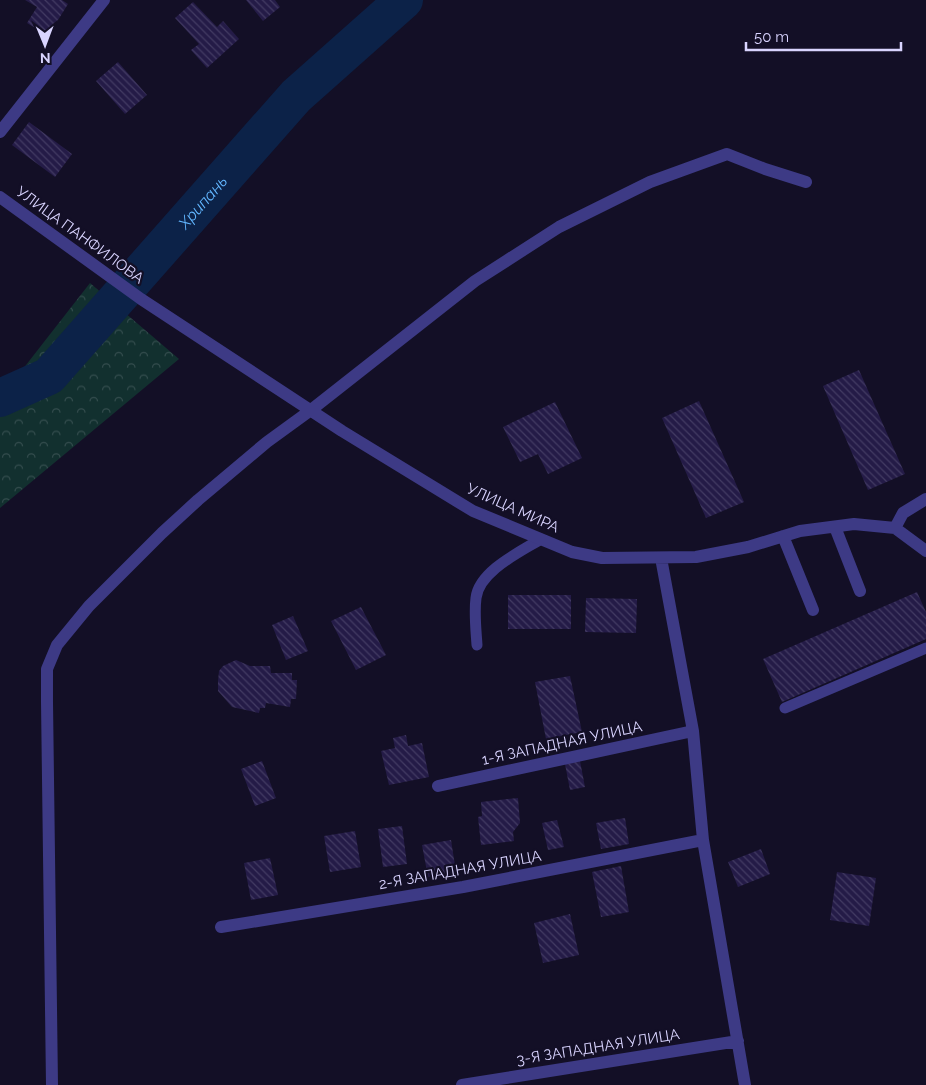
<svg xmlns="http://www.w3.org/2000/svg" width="926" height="1085" font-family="Raleway,sans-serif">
	<defs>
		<pattern id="forest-crowns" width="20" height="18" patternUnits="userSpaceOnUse" patternTransform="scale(1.25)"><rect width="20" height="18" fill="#12302f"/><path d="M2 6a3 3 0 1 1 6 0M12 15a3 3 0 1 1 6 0" fill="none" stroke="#344d4e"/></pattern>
		<pattern id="building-back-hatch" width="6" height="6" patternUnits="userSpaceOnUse" patternTransform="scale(1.25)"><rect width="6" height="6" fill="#241b47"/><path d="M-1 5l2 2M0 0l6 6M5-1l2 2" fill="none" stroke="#433b63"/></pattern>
	</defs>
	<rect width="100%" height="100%" fill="#130f26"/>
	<path fill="url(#forest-crowns)" d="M90,283L179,359L0,508V390L19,374Z"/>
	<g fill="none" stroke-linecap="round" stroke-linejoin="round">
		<path stroke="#0c2248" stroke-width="38" id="s1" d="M0,398L49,376L296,96L404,0"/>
	</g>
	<path fill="url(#building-back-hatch)" d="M25,0H62L68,4L48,36L27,23L37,7Z
		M246,0H275L280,7L263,21Z
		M193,2L217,27L223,21L239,39L207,68L191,50L199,44L175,18Z
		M118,62L147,95L125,114L96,81Z
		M29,122L72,154L55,177L12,145Z
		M859,370L905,474L868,490L823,386Z
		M699,401L744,502L706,518L662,418Z
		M555,402L582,458L548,474L538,454L520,462L503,427Z
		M917,592L926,612V639L782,702L763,659Z
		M508,595H571V629H508Z
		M586,598L637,599L636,633L585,632Z
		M361,607L386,655L356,670L331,621Z
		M293,616L308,651L286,660L272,625Z
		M236,660L250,666H270L271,673H292V680H297L296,699H291L290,707L266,703L265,708H260L259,713L232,707L218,691V681L219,671L223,666Z
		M570,676L582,732L546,739L535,682Z
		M406,735L408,746L422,743L429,777L389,785L381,751L395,748L393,738Z
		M262,761L276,798L255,806L241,769Z
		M580,761L585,787L570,790L565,764Z
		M518,798L520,823L513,832L514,841L481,845L478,817L482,816L481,802Z
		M625,818L629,844L601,849L596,823Z
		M557,820L564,847L548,850L542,823Z
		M402,826L407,864L383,867L378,829Z
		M355,831L361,867L330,872L324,836Z
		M451,840L456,872L428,877L422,845Z
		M761,849L770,874L738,887L728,862Z
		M270,858L278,895L251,900L244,863Z
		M621,866L629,912L601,917L592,872Z
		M837,872L876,878L869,926L830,920Z
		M570,914L579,955L543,963L534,923Z"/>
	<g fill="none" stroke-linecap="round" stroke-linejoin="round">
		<path stroke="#3d3a85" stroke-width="11" d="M477,645C476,630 474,613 476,598C479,571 520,552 541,539
			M785,708L926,648"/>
		<path stroke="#3d3a85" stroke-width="12" d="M0,132L104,0
			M0,197L141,299L342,431L473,511L572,552L602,558L696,557L748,547L800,531L854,524L895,528L926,551
			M835,527L860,591
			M895,528L903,513L926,499
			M783,536L813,610
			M661,558L693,731L703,840L745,1085
			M438,786L693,731
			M221,927L463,887L703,840
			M52,1085L47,702V669L57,645L89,606L162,533L198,500L267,442L311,410L475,281L559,227L650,182L727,154L765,169L806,182
			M462,1085L738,1041"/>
	</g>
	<g text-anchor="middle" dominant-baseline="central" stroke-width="4.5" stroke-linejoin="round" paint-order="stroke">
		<g font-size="15" fill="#d9d4ff" stroke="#130f26">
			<text transform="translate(80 235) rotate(36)">УЛИЦА ПАНФИЛОВА</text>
			<text transform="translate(513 508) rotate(24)">УЛИЦА МИРА</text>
			<text transform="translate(562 743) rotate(-12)">1-Я ЗАПАДНАЯ УЛИЦА</text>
			<text transform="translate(460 870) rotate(-10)">2-Я ЗАПАДНАЯ УЛИЦА</text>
			<text transform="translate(598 1047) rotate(-9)">3-Я ЗАПАДНАЯ УЛИЦА</text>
		</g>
		<g font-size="16" font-style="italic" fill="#62b6ff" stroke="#130f26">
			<text stroke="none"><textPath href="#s1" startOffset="286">Хрипань</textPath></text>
		</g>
	</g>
	<g transform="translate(45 45) rotate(179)" stroke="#130f26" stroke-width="4" paint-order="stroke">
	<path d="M0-4L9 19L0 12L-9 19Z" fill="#d9d4ff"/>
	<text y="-8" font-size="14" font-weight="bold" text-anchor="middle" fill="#d9d4ff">N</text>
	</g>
	<path d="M746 42v8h155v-8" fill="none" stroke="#d9d4ff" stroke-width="2.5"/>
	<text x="754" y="42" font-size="15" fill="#d9d4ff" stroke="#130f26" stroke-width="4" paint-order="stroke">50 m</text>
</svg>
